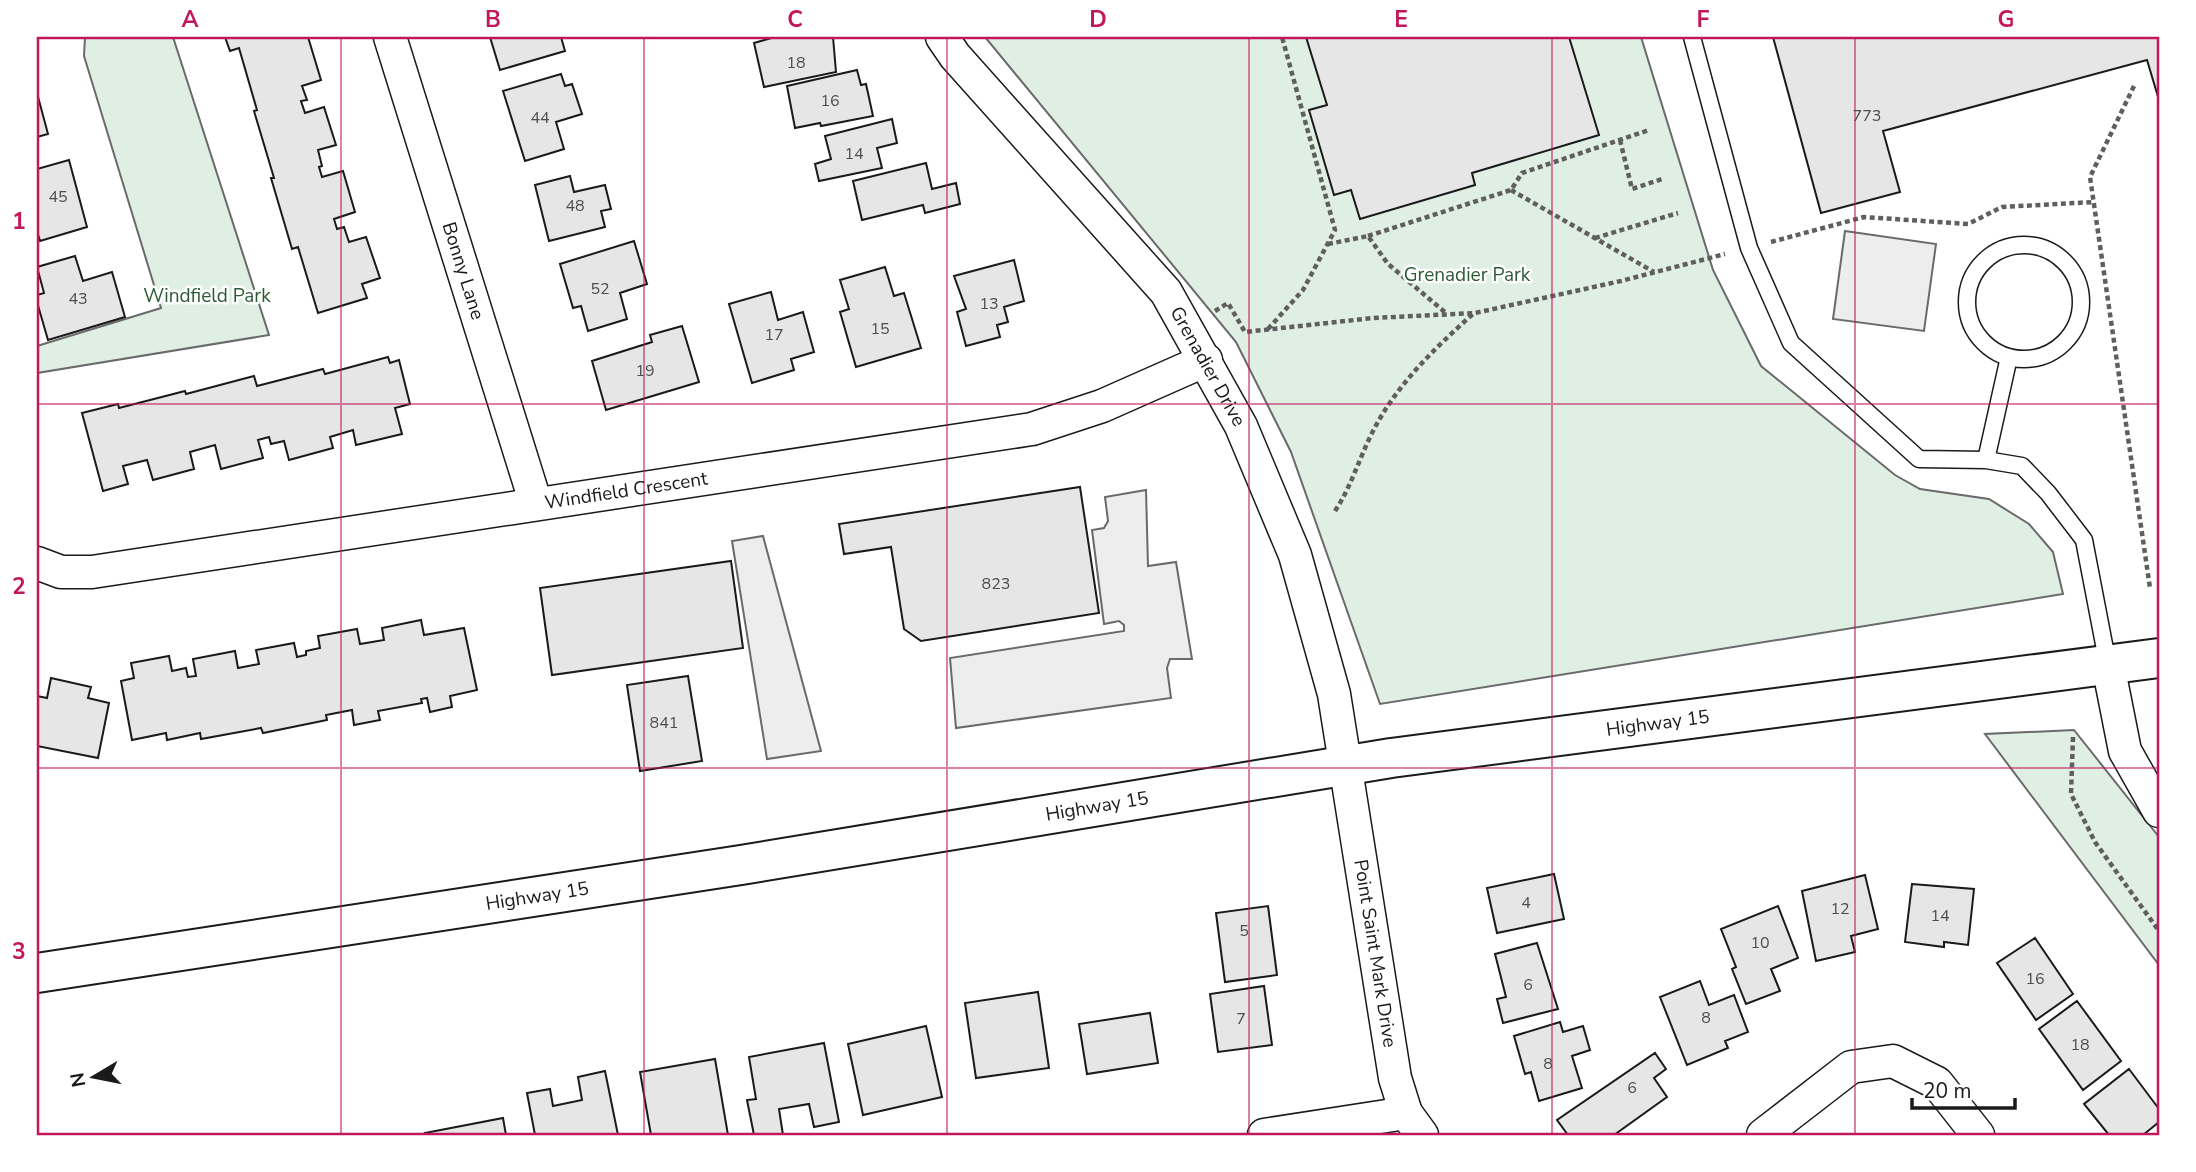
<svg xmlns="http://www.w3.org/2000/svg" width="2196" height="1172" font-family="'Nunito Sans',sans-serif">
	<rect width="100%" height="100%" fill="#fff"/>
	<path fill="#e0efe3" stroke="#6a6a6a" stroke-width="2" d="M85,37H173L269,335L37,373V346L161,308L84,56Z
		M985,37H1641L1713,270L1761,366L1895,475L1920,489L1989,499L2029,524L2053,552L2063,594L1380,704L1291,452L1236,342Z
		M2074,730L2159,837V965L1985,734Z"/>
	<path fill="#ededed" stroke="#6a6a6a" stroke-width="2" d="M1845,231L1936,244L1924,331L1833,319Z
		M1146,490L1148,566L1176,562L1192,659H1170L1167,668L1171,698L956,728L950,658L1124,631V625L1119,621L1104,624L1092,530L1104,528L1108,521L1105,497Z
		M763,536L821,751L767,759L732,541Z"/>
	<path fill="#e6e6e6" stroke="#1a1a1a" stroke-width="2" d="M225,37H308L321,80L302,86L307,100L301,101L305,113L324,107L336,145L318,150L322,166L319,167L322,177L343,171L355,212L334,219L337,229L344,227L349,242L366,237L380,278L362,284L367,298L318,313L298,247L292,249L271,178H274L254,111L257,110L239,48L230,51Z
		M490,37H561L565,51L500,70Z
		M775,37H833L836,72L764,87L754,43Z
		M1306,37H1569L1599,135L1472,173L1475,185L1360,219L1351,190L1334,195L1309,110L1327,105Z
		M1773,37H2159V100L2147,60L1883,131L1900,192L1821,213Z
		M857,70L861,85L866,84L873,116L821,126L820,123L795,128L787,86Z
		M561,74L565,86L572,84L582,114L556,122L564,149L525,161L503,91Z
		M37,93L48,134L37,137Z
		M892,119L897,143L877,148L882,168L819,181L815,164L831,159L825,136Z
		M69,160L87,227L40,241L37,231V169Z
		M926,163L932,189L956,183L960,204L925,213L923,205L862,220L853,181Z
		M570,176L574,192L605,185L611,209L601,211L605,227L549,241L535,185Z
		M634,241L647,284L620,293L627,319L588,331L581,306L573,308L560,264Z
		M75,256L83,281L112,272L125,317L48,340L37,302V295L44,293L37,267Z
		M1014,260L1024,301L1004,307L1008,322L997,325L1000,337L966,346L957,312L966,309L954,276Z
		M885,267L894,296L904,293L921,348L856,367L840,312L849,309L840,280Z
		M771,292L778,320L803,312L814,352L791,359L794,370L752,383L729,304Z
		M682,326L699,382L606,410L592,361L652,342L650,335Z
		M388,357L390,363L399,360L410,404L395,408L402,434L356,445L353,430L330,437L333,448L289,460L284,441L271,444L269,437L258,440L263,458L221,469L215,445L190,452L194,469L153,480L147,460L123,466L128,484L103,491L82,413L118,404L119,408L185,391L186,394L254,376L257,386L323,369L325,374Z
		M1080,487L1099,613L921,641L904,629L891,547L844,554L839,524Z
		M731,561L743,648L552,675L540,588Z
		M421,620L424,635L464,628L477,690L450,696L452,707L430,712L427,698L421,699L422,703L378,711L380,720L354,725L352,710L326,715L327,720L263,733L261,728L201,739L200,733L167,740L166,733L132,740L121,681L134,678L131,663L169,656L172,671L186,668L188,677L196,676L193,659L235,651L238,668L259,664L256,650L294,643L297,657L306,655V651L320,648L318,636L357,629L360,644L384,640L382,628Z
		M688,676L702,761L640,771L627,685Z
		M51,678L91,687L88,698L109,703L98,758L37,746V696L47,698Z
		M1554,874L1564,919L1497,933L1487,888Z
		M1865,875L1878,929L1851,936L1855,952L1816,961L1802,891Z
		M1912,884L1974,889L1968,945L1944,942V947L1905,942Z
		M1268,906L1277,975L1225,982L1216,913Z
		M1778,906L1798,958L1771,969L1780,991L1746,1004L1732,969L1736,967L1721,929Z
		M2035,938L2073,994L2036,1020L1997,963Z
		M1537,943L1558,1009L1503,1023L1497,999L1506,997L1495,954Z
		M1700,981L1709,1005L1734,995L1748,1032L1725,1041L1728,1048L1687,1065L1660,997Z
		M1264,986L1272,1045L1218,1052L1210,994Z
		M1038,992L1049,1068L976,1078L965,1003Z
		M2077,1001L2121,1061L2083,1090L2039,1029Z
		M1150,1013L1158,1063L1087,1074L1079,1024Z
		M1560,1022L1563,1032L1583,1026L1590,1050L1572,1056L1582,1088L1539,1101L1531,1072L1525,1074L1514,1036Z
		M926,1026L942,1097L863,1115L848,1044Z
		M824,1043L839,1122L814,1127L809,1104L779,1109L783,1135H754L747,1100L756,1099L749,1057Z
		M1655,1053L1666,1069L1654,1078L1667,1097L1614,1135H1568L1557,1120Z
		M715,1059L728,1135H651L640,1072Z
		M2129,1069L2159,1109V1122L2143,1135H2109L2084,1104Z
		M605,1071L618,1135H535L527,1093L550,1089L553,1106L582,1100L578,1077Z
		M503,1118L506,1135H426L425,1133Z"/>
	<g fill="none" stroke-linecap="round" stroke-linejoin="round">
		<g stroke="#1a1a1a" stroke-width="19">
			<path id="lane" d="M1692,37L1749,248L1791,343L1919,459L1986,460L2022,466L2048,493L2084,540L2108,665
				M1967 302a57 57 0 1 1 114 0a57 57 0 1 1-114 0Z
				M1986,460L2009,357"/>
		</g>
		<g stroke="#1a1a1a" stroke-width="35">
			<g id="street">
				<path id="s1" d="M390,37L536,504"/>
				<path id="s2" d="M942,37L955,56L1166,292L1241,426L1295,555L1334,694L1395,1078L1406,1113L1422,1135"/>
				<path id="s3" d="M37,563L61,572H92L1032,429L1102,406L1206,360"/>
				<path d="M2108,665L2125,751L2159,811"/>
				<path d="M1264,1135L1406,1113"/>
				<path d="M1763,1135L1851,1067L1893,1061L1937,1083L1978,1135"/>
			</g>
		</g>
		<g stroke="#1a1a1a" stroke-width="42">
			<g id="secondary">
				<path id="s4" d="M37,973L741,865L1391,758L2159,658"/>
			</g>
		</g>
		<path stroke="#5f5f5f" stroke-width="4.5" stroke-dasharray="5 3.5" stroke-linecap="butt" d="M2134,86L2090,177L2150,588
			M1620,140L1632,189L1662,179
			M1511,190L1654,272
			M1368,236L1511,190L1522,173L1649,130
			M1595,238L1678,213
			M1771,242L1864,217L1968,224L2002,207L2094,202
			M1328,244L1368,236L1388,264L1446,313
			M1215,311L1228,303L1245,332L1373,318L1475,313L1621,281L1725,254
			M1268,329L1303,290L1335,230L1282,37
			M1335,511C1351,487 1359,459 1372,433C1396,385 1435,348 1474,313
			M2073,737L2071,794L2095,842L2159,931"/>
		<use href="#lane" stroke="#fff" stroke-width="16"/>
		<use href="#street" stroke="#fff" stroke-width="32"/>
		<use href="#secondary" stroke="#fff" stroke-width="38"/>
	</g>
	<path fill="none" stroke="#c2185b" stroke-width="2" stroke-opacity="0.55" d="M341,37V1135M644,37V1135M947,37V1135M1249,37V1135M1552,37V1135M1855,37V1135M37,404H2159M37,768H2159"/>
	<g text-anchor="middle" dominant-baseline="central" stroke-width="5" stroke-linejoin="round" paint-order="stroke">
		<g font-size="16" fill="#4d4d4d">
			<text x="796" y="63">18</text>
			<text x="830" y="101">16</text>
			<text x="1867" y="116">773</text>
			<text x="540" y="118">44</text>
			<text x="854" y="154">14</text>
			<text x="58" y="197">45</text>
			<text x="575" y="206">48</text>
			<text x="600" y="289">52</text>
			<text x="78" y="299">43</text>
			<text x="989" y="304">13</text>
			<text x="880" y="329">15</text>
			<text x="774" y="335">17</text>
			<text x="645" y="371">19</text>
			<text x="996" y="584">823</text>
			<text x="664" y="723">841</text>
			<text x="1526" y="903">4</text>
			<text x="1840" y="909">12</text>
			<text x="1940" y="916">14</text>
			<text x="1244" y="931">5</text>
			<text x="1760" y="943">10</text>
			<text x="2035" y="979">16</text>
			<text x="1528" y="985">6</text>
			<text x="1706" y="1018">8</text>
			<text x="1241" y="1019">7</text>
			<text x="2080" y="1045">18</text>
			<text x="1548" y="1064">8</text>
			<text x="1632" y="1088">6</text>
		</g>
		<g font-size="19" fill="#1a1a1a" stroke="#fff">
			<text stroke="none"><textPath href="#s1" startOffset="245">Bonny Lane</textPath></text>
			<text stroke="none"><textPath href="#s2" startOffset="425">Grenadier Drive</textPath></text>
			<text stroke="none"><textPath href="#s3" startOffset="597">Windfield Crescent</textPath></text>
			<text stroke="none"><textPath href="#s4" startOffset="1640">Highway 15</textPath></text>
			<text stroke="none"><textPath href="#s4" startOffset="1073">Highway 15</textPath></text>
			<text stroke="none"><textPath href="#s4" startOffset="506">Highway 15</textPath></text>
			<text stroke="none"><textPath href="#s2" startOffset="1040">Point Saint Mark Drive</textPath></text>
		</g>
		<g font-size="19" fill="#2b5a34" stroke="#fff">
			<text x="1467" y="275">Grenadier Park</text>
			<text x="207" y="296">Windfield Park</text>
		</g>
	</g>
	<rect width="2196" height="1172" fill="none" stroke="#ffffff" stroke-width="77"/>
	<g transform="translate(94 1077) rotate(260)" stroke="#ffffff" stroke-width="5" paint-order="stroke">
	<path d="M0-5L12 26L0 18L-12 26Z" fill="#1a1a1a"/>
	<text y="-10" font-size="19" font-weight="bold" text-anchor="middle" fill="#1a1a1a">N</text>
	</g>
	<path d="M1912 1098v10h103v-10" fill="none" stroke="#1a1a1a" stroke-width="3.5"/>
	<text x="1923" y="1098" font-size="21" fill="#1a1a1a" stroke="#ffffff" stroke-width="5" paint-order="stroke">20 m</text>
	<rect x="38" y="38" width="2120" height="1096" fill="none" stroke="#c2185b" stroke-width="2.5"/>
	<g font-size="23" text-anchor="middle" font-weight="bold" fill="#c2185b">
		<text x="190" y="27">A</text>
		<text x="493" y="27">B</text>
		<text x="795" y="27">C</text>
		<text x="1098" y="27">D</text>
		<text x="1401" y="27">E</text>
		<text x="1703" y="27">F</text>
		<text x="2006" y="27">G</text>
		<text x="19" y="229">1</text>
		<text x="19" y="594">2</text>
		<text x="19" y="959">3</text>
	</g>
</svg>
